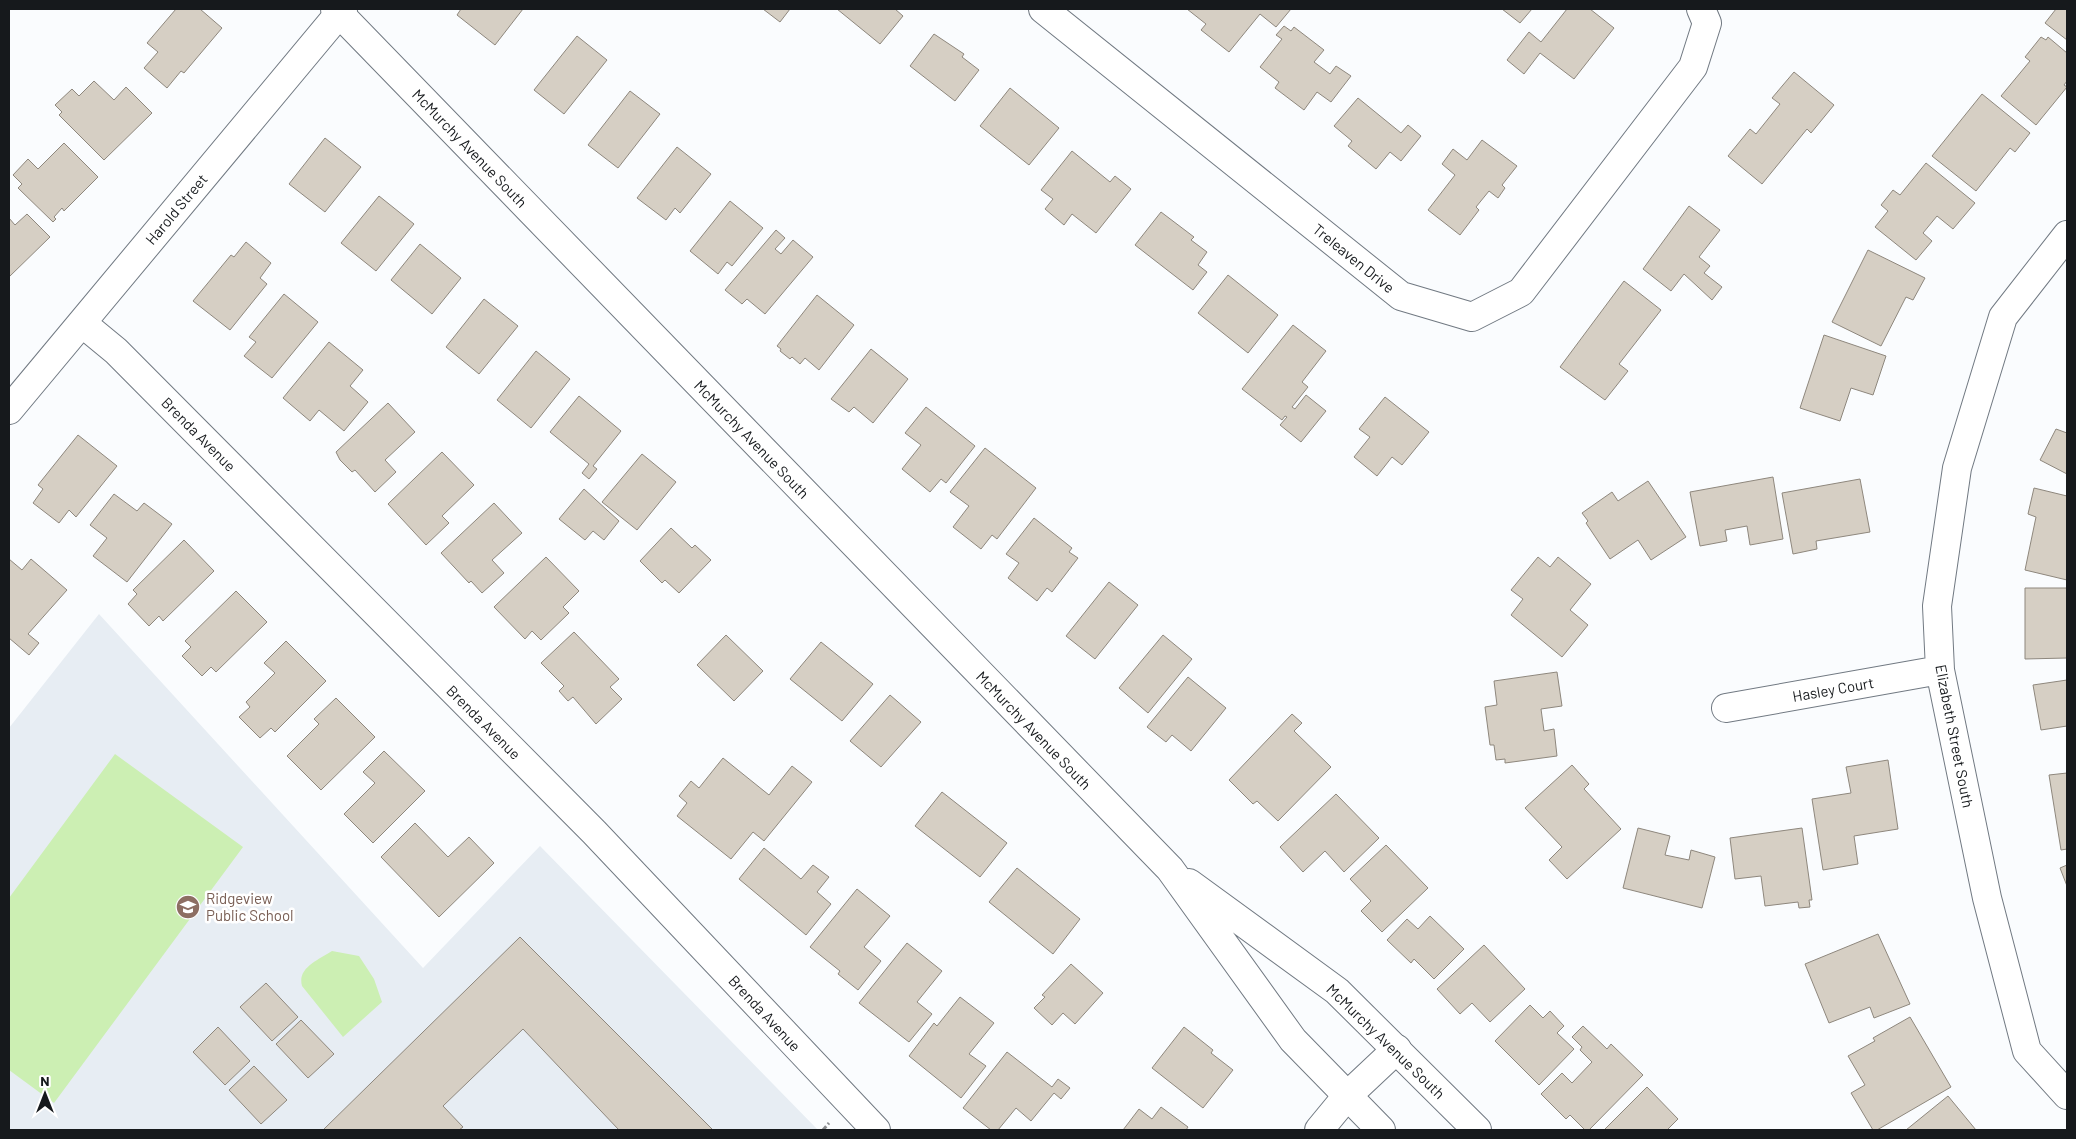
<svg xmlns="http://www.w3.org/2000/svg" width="2076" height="1139" font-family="Barlow,sans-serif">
	<rect width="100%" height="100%" fill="#fafcfe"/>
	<path fill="#e7edf3" d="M99,614L423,968L540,846L818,1130H9V728Z"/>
	<path fill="#ccefb3" d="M115,754L243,847L54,1103L9,1070V898Z
		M332,951L359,956L374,979L382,1002L343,1037L302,986C297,968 318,960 332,951Z"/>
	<path fill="#d6cfc4" stroke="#8e877d" d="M176,9H200L222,28L184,73L181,71L167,88L144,68L158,52L147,43Z
		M461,9H523L495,45L457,15Z
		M763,9H790L780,22Z
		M837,9H895L903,16L880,44Z
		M1187,9H1291L1276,27L1260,14L1229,52L1201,30L1206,24Z
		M1502,9H1532L1520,23Z
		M1567,9H1590L1614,28L1574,79L1540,53L1524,74L1507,60L1529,32L1541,42Z
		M2056,9H2067V40L2045,23Z
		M1284,26L1291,31L1294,27L1324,50L1314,62L1330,74L1336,66L1351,76L1331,102L1317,92L1304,110L1275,88L1279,82L1260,67L1282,39L1276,35Z
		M934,34L964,54L962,57L979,70L955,101L910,66Z
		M577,36L607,60L564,114L534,90Z
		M2041,37L2046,40L2048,37L2067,53V81L2064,85L2067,87L2036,125L2001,96L2030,61L2025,57Z
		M1794,72L1834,105L1811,133L1807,129L1762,184L1728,156L1750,129L1756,134L1780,104L1772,98Z
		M94,81L114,100L126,87L152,113L104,160L59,115L62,112L55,105L72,89L79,96Z
		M1010,88L1059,128L1029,165L980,126Z
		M630,91L660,114L618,168L588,145Z
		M1982,94L2030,133L2015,152L2010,148L1976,191L1932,156Z
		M1358,98L1401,133L1408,125L1421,136L1401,161L1390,152L1376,169L1348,146L1352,141L1334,126Z
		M325,138L361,167L325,212L289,184Z
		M1482,140L1517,166L1502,185L1505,188L1498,198L1489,191L1476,207L1479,210L1460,235L1428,210L1455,175L1442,164L1453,149L1467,160Z
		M64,143L98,177L64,211L62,208L54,217L56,219L53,222L18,188L22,184L13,175L28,159L38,169Z
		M677,147L711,174L680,213L675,208L666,220L637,198Z
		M1072,151L1110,182L1115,176L1131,189L1096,233L1072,214L1064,225L1045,209L1053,199L1041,190Z
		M1926,163L1975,203L1953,229L1937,216L1923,233L1932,241L1916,260L1875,227L1888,211L1881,205L1893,190L1900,195Z
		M379,196L414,224L376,271L341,243Z
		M730,201L763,228L732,266L727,262L718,274L690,251Z
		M1689,206L1720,230L1699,257L1710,266L1704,273L1722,287L1712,300L1684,274L1671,291L1643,269Z
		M1161,212L1194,237L1191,240L1207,252L1198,265L1207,272L1193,290L1135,245Z
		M27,214L50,237L9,277V218L15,225Z
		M776,230L785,238L775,249L781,254L793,240L813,257L765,314L747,299L742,304L725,290Z
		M246,242L271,263L260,278L267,284L230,330L193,301L231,255L234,257Z
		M420,244L461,278L432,314L391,280Z
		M1868,250L1925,278L1913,300L1906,297L1881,346L1832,322Z
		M1228,275L1278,315L1248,353L1198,313Z
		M1624,281L1661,310L1619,364L1628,371L1605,400L1560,367Z
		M284,294L318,322L272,378L244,356L256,342L249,337Z
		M817,295L854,325L819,370L805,358L800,364L792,357L790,359L780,351L781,349L777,346Z
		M484,299L518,326L479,374L446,347Z
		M1293,325L1326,351L1302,382L1308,387L1292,407L1295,409L1306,395L1326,411L1301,442L1280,425L1287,417L1285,416L1282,420L1242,389Z
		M1824,335L1886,356L1873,395L1851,388L1840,421L1800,408Z
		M329,342L363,370L350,386L368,402L344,431L319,410L310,421L283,398Z
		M871,349L908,379L873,423L854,407L849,412L831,399Z
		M536,351L570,379L531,428L497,400Z
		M579,396L621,431L593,466L597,469L589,479L582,473L589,464L550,432Z
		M1385,397L1429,432L1402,465L1392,457L1377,476L1354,457L1370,437L1359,429Z
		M388,403L415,432L385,460L396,472L375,492L355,470L352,472L340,460L336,452Z
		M926,407L975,446L946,483L941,479L930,492L902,469L921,445L905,433Z
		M2056,429L2067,433V474L2040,460Z
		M78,435L117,466L76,517L69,510L59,523L33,503L43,489L38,485Z
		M985,448L1036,488L997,539L992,535L981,549L953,527L969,506L950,492Z
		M442,452L474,485L442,516L449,523L426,545L388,504Z
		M642,454L676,482L637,530L602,502Z
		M1773,477L1783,539L1750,545L1747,526L1725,530L1727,541L1700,546L1690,492Z
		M1860,479L1870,532L1816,541L1817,549L1793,554L1782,493Z
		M1648,481L1686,537L1651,560L1638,540L1610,559L1586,523L1588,521L1582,513L1612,492L1618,501Z
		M2034,488L2067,496V580L2025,570L2036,517L2028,514Z
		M584,489L619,521L604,540L593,531L585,540L559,519Z
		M114,494L137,511L144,503L172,524L127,582L93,556L107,538L90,525Z
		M494,503L522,533L492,560L504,573L482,593L471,581L469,583L441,553Z
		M1034,518L1072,548L1069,552L1078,558L1052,592L1047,588L1037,601L1008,578L1019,563L1006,554Z
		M671,528L692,548L695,545L711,560L679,593L665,580L662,583L640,561Z
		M184,540L214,571L163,621L159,616L149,626L128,604L137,594L133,590Z
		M546,557L579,591L563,607L569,613L541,640L532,631L525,639L494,607Z
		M1538,557L1550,567L1558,557L1591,584L1570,610L1588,625L1562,657L1511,615L1523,599L1511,590Z
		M9,559L22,570L31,559L67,590L28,634L39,643L29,655L9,638Z
		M1109,582L1138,605L1095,659L1066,636Z
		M2025,588H2067V658L2025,659Z
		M236,591L267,622L216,672L211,667L202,676L182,656L191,647L185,641Z
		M574,632L619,679L610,687L622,699L596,724L573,697L568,701L559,691L564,686L541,663Z
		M726,635L763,671L734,701L697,665Z
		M1163,635L1192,659L1148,713L1119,688Z
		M286,641L326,681L275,732L271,728L260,738L239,717L250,707L246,702L275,673L264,663Z
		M821,642L873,684L842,721L790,679Z
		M1557,672L1562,706L1541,709L1544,731L1554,729L1557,756L1505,763V759L1496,760L1494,745H1490L1485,707L1497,705L1494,681Z
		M1188,677L1226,708L1191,751L1172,735L1166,742L1147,727Z
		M2067,680V726L2041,730L2033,685Z
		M890,695L921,722L881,767L850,741Z
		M336,698L375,737L321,790L287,756L319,724L314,719Z
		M1292,714L1302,723L1294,731L1331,767L1278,821L1257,801L1253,804L1229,780Z
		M384,751L425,791L373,843L344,814L375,783L363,772Z
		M723,758L769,795L792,766L812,782L764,841L753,832L731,859L677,816L687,803L679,796L691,781L699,788Z
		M1888,760L1898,829L1854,836L1858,864L1823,870L1812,799L1851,793L1846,767Z
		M1572,765L1589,784L1584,789L1621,829L1567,879L1549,860L1562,847L1525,808Z
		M2067,773V849L2061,850L2049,775Z
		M942,792L1007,843L980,877L915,826Z
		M1336,794L1379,838L1344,872L1325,851L1303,872L1280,847Z
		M415,823L448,857L469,837L494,863L439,917L381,857Z
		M1638,828L1670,836L1665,855L1689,860L1691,850L1715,857L1702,908L1623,888Z
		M1802,828L1812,900H1809L1810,907L1799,908L1798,902L1765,906L1761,876L1735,879L1730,838Z
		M1386,845L1428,888L1382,932L1361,911L1371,901L1350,879Z
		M764,848L801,879L813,865L829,877L817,892L831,904L806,935L739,879Z
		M2067,865V886L2060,868Z
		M1017,868L1080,919L1053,954L989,902Z
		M857,889L890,916L864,947L881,961L858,990L838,974L840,971L810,947Z
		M1430,916L1464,949L1434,979L1414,959L1411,963L1387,940L1407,919L1418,929Z
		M1878,934L1910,1004L1874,1018L1870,1007L1829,1023L1805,964Z
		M520,937L713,1130H619L523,1029L443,1106L463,1127L459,1130H323Z
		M907,943L942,971L917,1002L932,1014L909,1042L859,1003Z
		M1484,945L1525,989L1490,1022L1472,1003L1460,1014L1437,989Z
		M1071,964L1103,993L1075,1024L1063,1013L1052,1025L1034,1008L1045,997L1042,995Z
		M266,983L298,1017L272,1041L240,1007Z
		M960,997L994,1023L969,1054L986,1066L961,1098L909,1056L934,1023L937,1026Z
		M1530,1005L1543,1018L1550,1011L1564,1026L1557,1033L1574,1049L1539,1085L1495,1041Z
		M1910,1017L1951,1087L1877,1130H1873L1851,1093L1865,1085L1848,1056L1875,1041L1873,1038Z
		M301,1020L334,1054L308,1078L276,1044Z
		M1583,1026L1607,1049L1611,1044L1643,1075L1589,1130H1585L1570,1115L1566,1119L1541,1094L1562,1073L1572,1083L1592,1062L1580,1050L1582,1047L1572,1037Z
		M218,1027L250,1061L225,1085L193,1052Z
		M1184,1027L1213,1050L1211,1053L1233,1070L1203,1108L1152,1068Z
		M1007,1052L1052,1087L1058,1079L1070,1088L1061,1099L1054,1093L1031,1121L1016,1108L998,1130H991L963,1108Z
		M254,1066L287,1100L261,1124L229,1090Z
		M1647,1087L1678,1119L1667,1130H1604Z
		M1948,1096L1976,1130H1906Z
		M1161,1107L1188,1127L1186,1130H1123L1139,1109L1152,1119Z"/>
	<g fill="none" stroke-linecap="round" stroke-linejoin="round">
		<g stroke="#717982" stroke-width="30">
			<path id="minor" d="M1043,9L1401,296L1472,317L1521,292L1693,67L1707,23L1701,9
				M2067,235L2003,317L1957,468L1937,606L1940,670L1987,898L2027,1051L2067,1095
				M82,323L116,351L594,832L876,1130
				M9,410L343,9
				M1726,708L1940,670
				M1319,1130L1347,1096L1397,1049"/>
		</g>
		<g stroke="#717982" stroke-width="30">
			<path id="tertiary" d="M335,9L1170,869L1293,1040L1381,1130
				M1189,883L1337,991L1477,1130"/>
		</g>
		<path stroke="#8a8c8f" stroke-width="3" stroke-dasharray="5 2.5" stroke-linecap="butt" d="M823,1130L829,1123"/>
		<use href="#minor" stroke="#fff" stroke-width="28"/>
		<use href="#tertiary" stroke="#fff" stroke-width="28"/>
	</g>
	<defs>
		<g id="school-disc" transform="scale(1.25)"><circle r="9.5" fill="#8d6e63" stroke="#fff"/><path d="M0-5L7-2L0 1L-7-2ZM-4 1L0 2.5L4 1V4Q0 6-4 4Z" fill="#fff"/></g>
	</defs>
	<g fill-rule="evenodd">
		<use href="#school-disc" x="188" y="907"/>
	</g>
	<g text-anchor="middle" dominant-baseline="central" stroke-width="5" stroke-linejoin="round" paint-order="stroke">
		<g font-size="15" fill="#16191c" stroke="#fff">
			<text transform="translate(470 148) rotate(46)">McMurchy Avenue South</text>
			<text transform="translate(176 209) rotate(-50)">Harold Street</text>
			<text transform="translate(1354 258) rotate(39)">Treleaven Drive</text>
			<text transform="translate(199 434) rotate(45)">Brenda Avenue</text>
			<text transform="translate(752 439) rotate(46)">McMurchy Avenue South</text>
			<text transform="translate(1833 689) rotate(-10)">Hasley Court</text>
			<text transform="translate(484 722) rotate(45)">Brenda Avenue</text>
			<text transform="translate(1034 730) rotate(46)">McMurchy Avenue South</text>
			<text transform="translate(1955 736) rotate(79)">Elizabeth Street South</text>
			<text transform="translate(765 1013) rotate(47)">Brenda Avenue</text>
			<text transform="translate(1386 1041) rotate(44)">McMurchy Avenue South</text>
		</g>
		<g font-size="15" fill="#785e54" stroke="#fff" text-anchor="start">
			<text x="206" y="898">Ridgeview<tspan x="206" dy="17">Public School</tspan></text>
		</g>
	</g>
	<rect width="2076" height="1139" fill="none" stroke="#16191c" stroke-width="20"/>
	<g transform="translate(45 1094)" stroke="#ffffff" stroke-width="4" paint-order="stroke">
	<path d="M0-4L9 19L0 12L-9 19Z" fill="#16191c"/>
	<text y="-8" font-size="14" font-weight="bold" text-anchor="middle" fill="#16191c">N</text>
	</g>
</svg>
